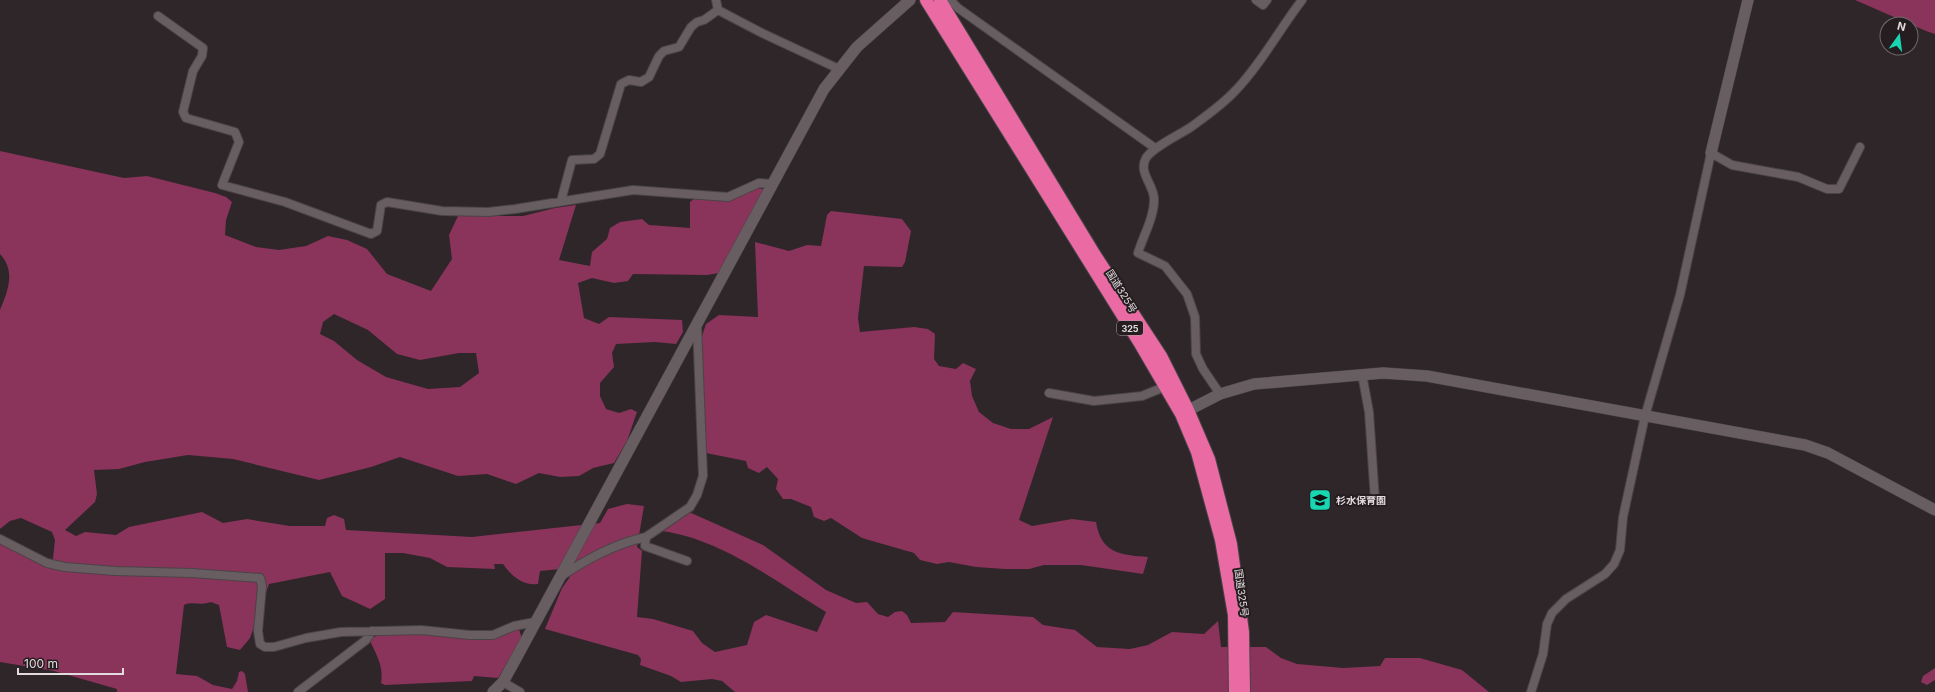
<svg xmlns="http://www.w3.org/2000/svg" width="1935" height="692" font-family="Inter,'Noto Sans JP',sans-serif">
	<rect width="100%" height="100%" fill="#2e2629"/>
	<path fill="#8a335b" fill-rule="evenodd" d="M1855,0H1935V34L1926,31Z
		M0,151L124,178L147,176L215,193L226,197L232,202L226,220L225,235L256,247L279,250L306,246L328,236L347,240L367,249L387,274L431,291L452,259L449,235L458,216H523L555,208L576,205L559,260L590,266L592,252L607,239L610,228L620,222L642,219L649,225L690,228V202L695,198L728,201L757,188L765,189L719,273L707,275L633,274L628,281L614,283L592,278L578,283L584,318L599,324L609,317L682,320L683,332L676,344L655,342L616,344L612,353L614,367L600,383V396L606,409L619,413L631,409L637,412L627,441L614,463L593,468L579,476L560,477L539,473L516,484L487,474L458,476L400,457L371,467L319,480L233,459L188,455L145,462L119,469L94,470L97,494L95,502L65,530L76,536L85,532L116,535L129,527L202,512L223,523L247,519L290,526H325L327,518L334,515L344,519L346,530L472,537L600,523L608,509L627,504L644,506L637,547L642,551L637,617L653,619L693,631L702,643L715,652L747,645L754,622L766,615L817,632L826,612C775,581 721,539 662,531L689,512L763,545L826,590L856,603L867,602L878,614L888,617L895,612L902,611L907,615L911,623L945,622L953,612L1033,617L1043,625L1075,630L1097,647L1130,649L1148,645L1172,632L1204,634L1218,621L1221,647H1266L1281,658L1297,664L1343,668L1380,666L1385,658H1420L1462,670L1489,692H735L722,681L712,679L681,682L671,676L640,665L641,659L638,655L545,629L562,588L570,577L560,569L540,571L538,584C523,586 511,576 503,564H494L495,569L447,567L430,558L403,553H385V599L370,609L342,596L330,572L269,584L250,638L240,650L227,647L219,605L211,602C201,606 193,601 184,605L176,674L197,676L213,685L232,689L237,681L239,672L242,671L245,674L248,692H117V689L54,671L0,662V542L52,567L55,540L52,532L21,518L10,521L0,529V310C8,291 16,271 0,254ZM334,314L368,330L397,354L420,360L459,353H476L479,373L460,387L428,389L386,377L357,360L334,341L320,334L323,322Z
		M831,211L902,219L911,231L905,262L902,267L864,266L858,318L860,332L914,327L928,329L935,334L934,359L939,366L956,369L963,363L976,369L970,381L972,396L979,412L993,423L1011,429H1029L1053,417L1019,520L1032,526L1072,519L1096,522C1101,553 1120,555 1148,557L1143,574L1081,565H1044L1029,569H1005L976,567L949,562L937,564L920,560L914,553L862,538L831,518L824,521L814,517L811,507L791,499H783L776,489L778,479L767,467L759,473L748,468L746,461L706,453L701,339L706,324L719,315L758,317L755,242L789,251L807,245L821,246L827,215Z
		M519,629L522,639L498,678L474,676L472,681L385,685L381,683C384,666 376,654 369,639L379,635H439Z
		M1935,668V680L1927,685L1921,682L1923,676Z"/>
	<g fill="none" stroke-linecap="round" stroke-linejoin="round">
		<g stroke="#4b4447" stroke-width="10">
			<path id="street" d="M716,0L718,10
				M950,0L958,8L1155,148
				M1256,0L1263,5L1267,0
				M718,10L762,33L839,69
				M158,16L203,48L202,56L193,71L183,112L186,118L235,132L239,142L222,185L285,202L371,234L377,231L381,205L387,202L442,211L488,212L515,209L633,190L728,197L759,183L772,184
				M561,201L572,160L594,159L600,154L621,84L629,80L641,82L649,77L659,56L664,51L679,47L691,27L697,22L704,20L718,10
				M1362,374L1369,412L1375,500
				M1049,393L1094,401L1142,396L1164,387
				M1220,394L1203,369L1196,354L1195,317L1187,294L1165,266L1138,253C1143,236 1155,216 1154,198C1153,184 1138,172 1146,158C1153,147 1179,135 1191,127C1206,116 1222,105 1235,91C1261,64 1279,30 1302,0
				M0,539L47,563L65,567L115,571L192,573L260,578L262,586L258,631L260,644L265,647H274L306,638L341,632L421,630L470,635H493L514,626L535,622
				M687,561L645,546L646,537L690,507L697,495L703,476L697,325
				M560,577C587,559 614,544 646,537
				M503,682L520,692
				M298,692L366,640L372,631
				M1531,692L1543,654L1547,624L1552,613L1566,599L1605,574L1614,564L1620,550L1623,517L1645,416L1680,295L1711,153L1732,165L1798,177L1827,189H1839L1860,147"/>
		</g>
		<g stroke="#4b4447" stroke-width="12">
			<path id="secondary" d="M1711,153L1748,0
				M1181,414L1220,394L1254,384L1383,373L1427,376L1805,445L1828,453L1935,510
				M493,692L503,682L513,664L824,89L857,47L910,0"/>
		</g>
		<g stroke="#4b4447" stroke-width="14">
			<path id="highway" d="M926,0L1139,342L1181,414L1197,452L1221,540L1234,615L1235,692
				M940,0L1095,255L1161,356L1188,410L1209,459L1231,544L1243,632L1244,692"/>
		</g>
		<use href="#street" stroke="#685e61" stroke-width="8"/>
		<use href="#secondary" stroke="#685e61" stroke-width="11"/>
		<use href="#highway" stroke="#ea6ba3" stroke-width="12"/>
	</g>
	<defs>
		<g id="school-square" transform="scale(1.15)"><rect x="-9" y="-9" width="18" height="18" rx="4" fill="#1ad5b2" stroke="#251d1f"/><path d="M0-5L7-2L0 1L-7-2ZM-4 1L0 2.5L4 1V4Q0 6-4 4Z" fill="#111"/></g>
	</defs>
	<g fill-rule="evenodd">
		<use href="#school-square" x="1320" y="500"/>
	</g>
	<g text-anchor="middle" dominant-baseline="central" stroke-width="4" stroke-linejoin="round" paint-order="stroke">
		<rect fill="#251d1f" stroke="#a9a2a4" stroke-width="1" x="1117" y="321" width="26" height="14" rx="3"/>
		<g font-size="9" font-weight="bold" fill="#e1dbdd">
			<text x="1130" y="328">325</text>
		</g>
		<g font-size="10" fill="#e1dbdd" stroke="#251d1f">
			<text transform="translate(1122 291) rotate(58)">国道325号</text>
			<text transform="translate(1242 593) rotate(82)">国道325号</text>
		</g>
		<g font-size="10" font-weight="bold" fill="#e1dbdd" stroke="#251d1f" text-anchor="start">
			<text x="1336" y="500">杉水保育園</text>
		</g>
	</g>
	<g transform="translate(1899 36) rotate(14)"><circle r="19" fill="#251d1f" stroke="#70696b"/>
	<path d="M0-3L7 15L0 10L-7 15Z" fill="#1ad5b2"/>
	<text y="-6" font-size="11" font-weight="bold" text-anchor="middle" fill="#e1dbdd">N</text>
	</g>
	<path d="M18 668v6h105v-6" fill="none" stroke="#e1dbdd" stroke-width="2"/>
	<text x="24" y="668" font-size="12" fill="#e1dbdd" stroke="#251d1f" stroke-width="3" paint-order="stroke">100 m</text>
</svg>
